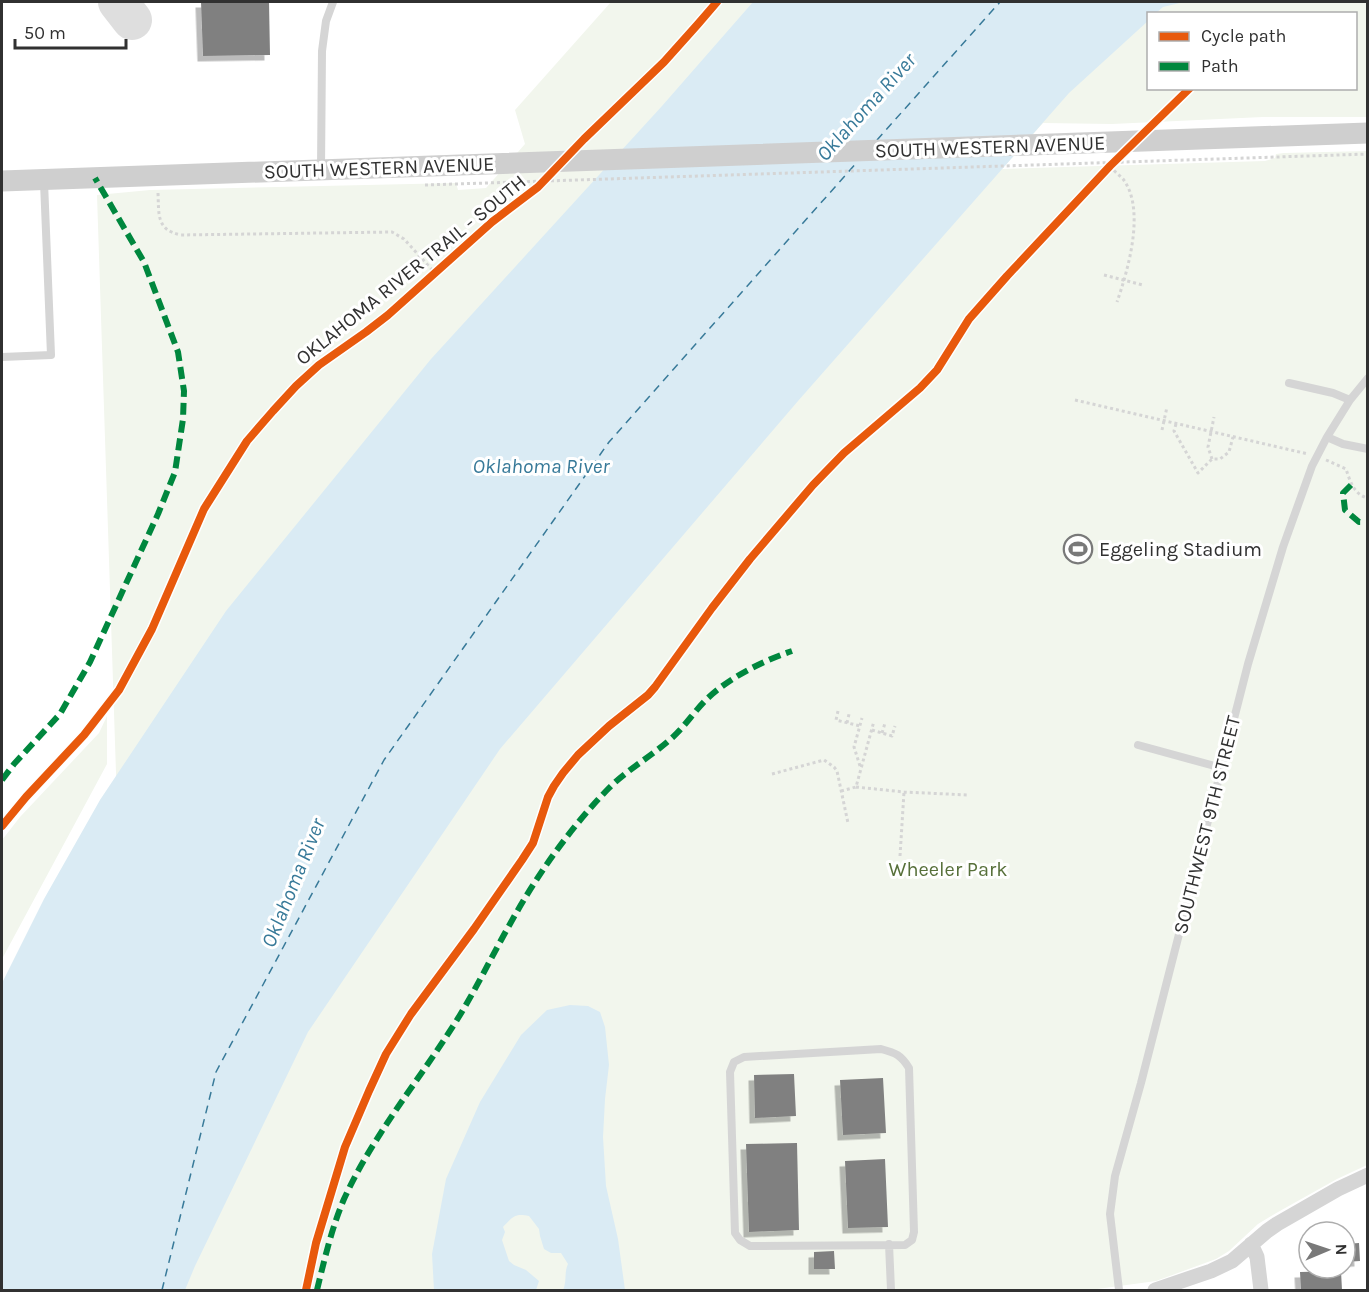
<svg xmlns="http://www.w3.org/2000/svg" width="1369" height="1292" font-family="Karla,sans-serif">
	<defs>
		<filter id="shadow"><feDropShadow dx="-5.5" dy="5.5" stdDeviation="0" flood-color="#0004"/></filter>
	</defs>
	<rect width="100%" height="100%" fill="#fff"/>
	<path fill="#f2f6ed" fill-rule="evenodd" d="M611,2H1367V117H1263L1112,124L1043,123L1002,169L1265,161L1275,158L1276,154L1284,153L1367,151V1165L1337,1179L1278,1212L1258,1224L1229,1251L1216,1259L1156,1281L1090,1290H133L97,195L150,190L456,183L458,190L486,188L525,144L515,110ZM1148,14H1356V88H1148Z
		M107,716V764L2,959V840L20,817L99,733Z"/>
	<path fill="#daebf4" d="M753,2H1184L1163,7L1156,13L1148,14V21L1069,93L798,401L500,749L308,1032L195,1266L185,1290H2V983L44,899L100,800L226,611L431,359L662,106Z
		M570,1005L588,1006L600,1012L605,1027L609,1065L605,1099L603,1137L606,1186L618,1239L625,1290H563C567,1282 564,1272 568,1264L561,1253H551L544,1249L540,1236L539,1229L529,1216C514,1213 513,1217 503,1227L505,1232L502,1240L509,1261L514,1265L526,1270L539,1281L536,1290H434L432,1254L446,1179L480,1102L521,1035L547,1010Z"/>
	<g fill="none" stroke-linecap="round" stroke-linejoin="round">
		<path stroke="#387a99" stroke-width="1.5" stroke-dasharray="8 6" stroke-linecap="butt" d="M877,140L1000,2
			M162,1290L216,1072L384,760L609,442L858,161"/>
		<path stroke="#dedede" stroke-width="40" d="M118,2L132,20"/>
	</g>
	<path fill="#808080" filter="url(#shadow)" d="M201,2H269L270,55L203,56Z
		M794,1074L796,1116L755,1118L754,1075Z
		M883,1078L886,1133L843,1135L840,1080Z
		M797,1143L799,1230L749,1232L746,1144Z
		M885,1159L888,1227L848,1228L845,1161Z
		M1359,1243L1360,1261L1345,1262V1244Z
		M834,1251L835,1269H814V1252Z
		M1341,1271L1342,1290H1301L1300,1272Z"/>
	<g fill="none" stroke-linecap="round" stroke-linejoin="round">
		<path stroke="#d5d5d5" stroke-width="3" stroke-dasharray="3 3" stroke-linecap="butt" d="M1110,166C1114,171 1119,175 1123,179C1146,209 1128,270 1117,302
			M425,185L1368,154
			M158,193C159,214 156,230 181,235L392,232L404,239L435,273
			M1104,275L1143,285
			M1075,400L1308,454
			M1176,424L1174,431L1198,473L1212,459H1220L1229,452L1233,437
			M1162,430L1167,407
			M1212,459L1208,447L1214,417
			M1326,460L1346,469C1350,481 1354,495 1368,498
			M838,711L836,720L860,726
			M847,723L849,714
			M872,730L892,736L895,726
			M882,733L885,723
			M860,766L854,747L862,718
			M772,774L824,760L834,767L837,771L848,823
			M856,787L904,792L968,795
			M841,791L856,787L874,721
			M900,856L904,792"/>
		<path stroke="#d5d5d5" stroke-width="8" d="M321,169L322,51L326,21L333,2
			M2,357L51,355L44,182
			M1289,383L1333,393L1350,400
			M1327,437L1343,444L1368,449
			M1138,745L1222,768
			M881,1049C896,1053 901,1055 909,1068L914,1232L912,1240L905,1245L750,1246L740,1240L735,1233L730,1072L734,1062L744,1057Z
			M889,1244L891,1290
			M1119,1290L1110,1214L1115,1176L1141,1083L1248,664L1283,547L1312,466L1327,437L1350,400L1368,378"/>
		<path stroke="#d5d5d5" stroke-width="15" d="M1251,1244L1257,1257L1261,1290
			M1155,1290L1211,1271L1232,1261L1267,1231L1277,1224L1338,1189L1368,1175"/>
		<path stroke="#cfcfcf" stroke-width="21" d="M2,181L1368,133"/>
		<path stroke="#00873e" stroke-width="6" stroke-dasharray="12 6" stroke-linecap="butt" d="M1351,485L1343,493L1345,510L1359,522H1368
			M2,780L14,764L60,714L90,662L158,514L175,472L183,419L184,391L178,352L144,262L95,178
			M317,1290C324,1261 332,1227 344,1199C374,1133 422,1077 460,1015C478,985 493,954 510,924C537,875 570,828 609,788C628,769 652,756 673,737C686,725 696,709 709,697C732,676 763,661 792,651"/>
		<g stroke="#fff" stroke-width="11">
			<path id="cycleway" d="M2,826L26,797L84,735L119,690L152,629L204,509L247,441L273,411L296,386L319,365L366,332L388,315L492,222L538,187L584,139L664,62L698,24L717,2
				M306,1290L316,1243L345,1147L369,1091L386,1054L411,1014L474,929L522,860L533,843L548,797L554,786L563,773L578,755L609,726L648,695L655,687L712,608L750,559L813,485L844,453L920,388L937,370L969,319L1007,276L1110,166L1190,88"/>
		</g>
		<use href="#cycleway" stroke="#e8590c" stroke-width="8"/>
	</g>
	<defs>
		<g id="stadium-ring" transform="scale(1.5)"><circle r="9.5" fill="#fff" stroke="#797979" stroke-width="1.5"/><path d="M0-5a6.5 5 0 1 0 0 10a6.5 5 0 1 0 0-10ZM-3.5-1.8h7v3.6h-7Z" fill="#797979"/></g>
	</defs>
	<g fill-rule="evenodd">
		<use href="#stadium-ring" x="1078" y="549"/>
	</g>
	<g text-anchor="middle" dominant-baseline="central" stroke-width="6" stroke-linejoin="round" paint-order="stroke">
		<g font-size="20" fill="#313131" stroke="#fff">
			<text transform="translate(990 147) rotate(-2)">SOUTH WESTERN AVENUE</text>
			<text transform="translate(379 168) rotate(-2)">SOUTH WESTERN AVENUE</text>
			<text transform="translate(411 270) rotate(-39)">OKLAHOMA RIVER TRAIL - SOUTH</text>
			<text transform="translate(1207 825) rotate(-76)">SOUTHWEST 9TH STREET</text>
		</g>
		<g font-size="20" fill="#313131" stroke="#fff" text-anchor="start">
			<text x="1099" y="549">Eggeling Stadium</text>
		</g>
		<g font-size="20" fill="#57703a" stroke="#fff">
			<text x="948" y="869">Wheeler Park</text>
		</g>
		<g font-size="21" font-style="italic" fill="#387a99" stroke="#fff">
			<text transform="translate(866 107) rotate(-48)">Oklahoma River</text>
			<text x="541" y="466">Oklahoma River</text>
			<text transform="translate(293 883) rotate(-68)">Oklahoma River</text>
		</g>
	</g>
	<rect width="1369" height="1292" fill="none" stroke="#313131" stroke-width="6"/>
	<rect x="1147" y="12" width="210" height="78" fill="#ffffff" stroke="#adadad" stroke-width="1.5"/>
	<rect x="1159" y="32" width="30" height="9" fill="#e8590c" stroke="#adadad" stroke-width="1.5"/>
	<text x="1201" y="42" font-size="18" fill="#313131">Cycle path</text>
	<rect x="1159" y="62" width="30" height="9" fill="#00873e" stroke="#adadad" stroke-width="1.5"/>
	<text x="1201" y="72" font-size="18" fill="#313131">Path</text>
	<g transform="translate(1327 1250) rotate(88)"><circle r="28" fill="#ffffff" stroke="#adadad" stroke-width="1.5"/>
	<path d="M0-4.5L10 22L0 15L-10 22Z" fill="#797979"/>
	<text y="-9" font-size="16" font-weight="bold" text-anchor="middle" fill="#313131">N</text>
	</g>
	<path d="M15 39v9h111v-9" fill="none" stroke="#313131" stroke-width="3"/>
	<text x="24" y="39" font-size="18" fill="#313131" stroke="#ffffff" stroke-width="4.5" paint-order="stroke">50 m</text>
</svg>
